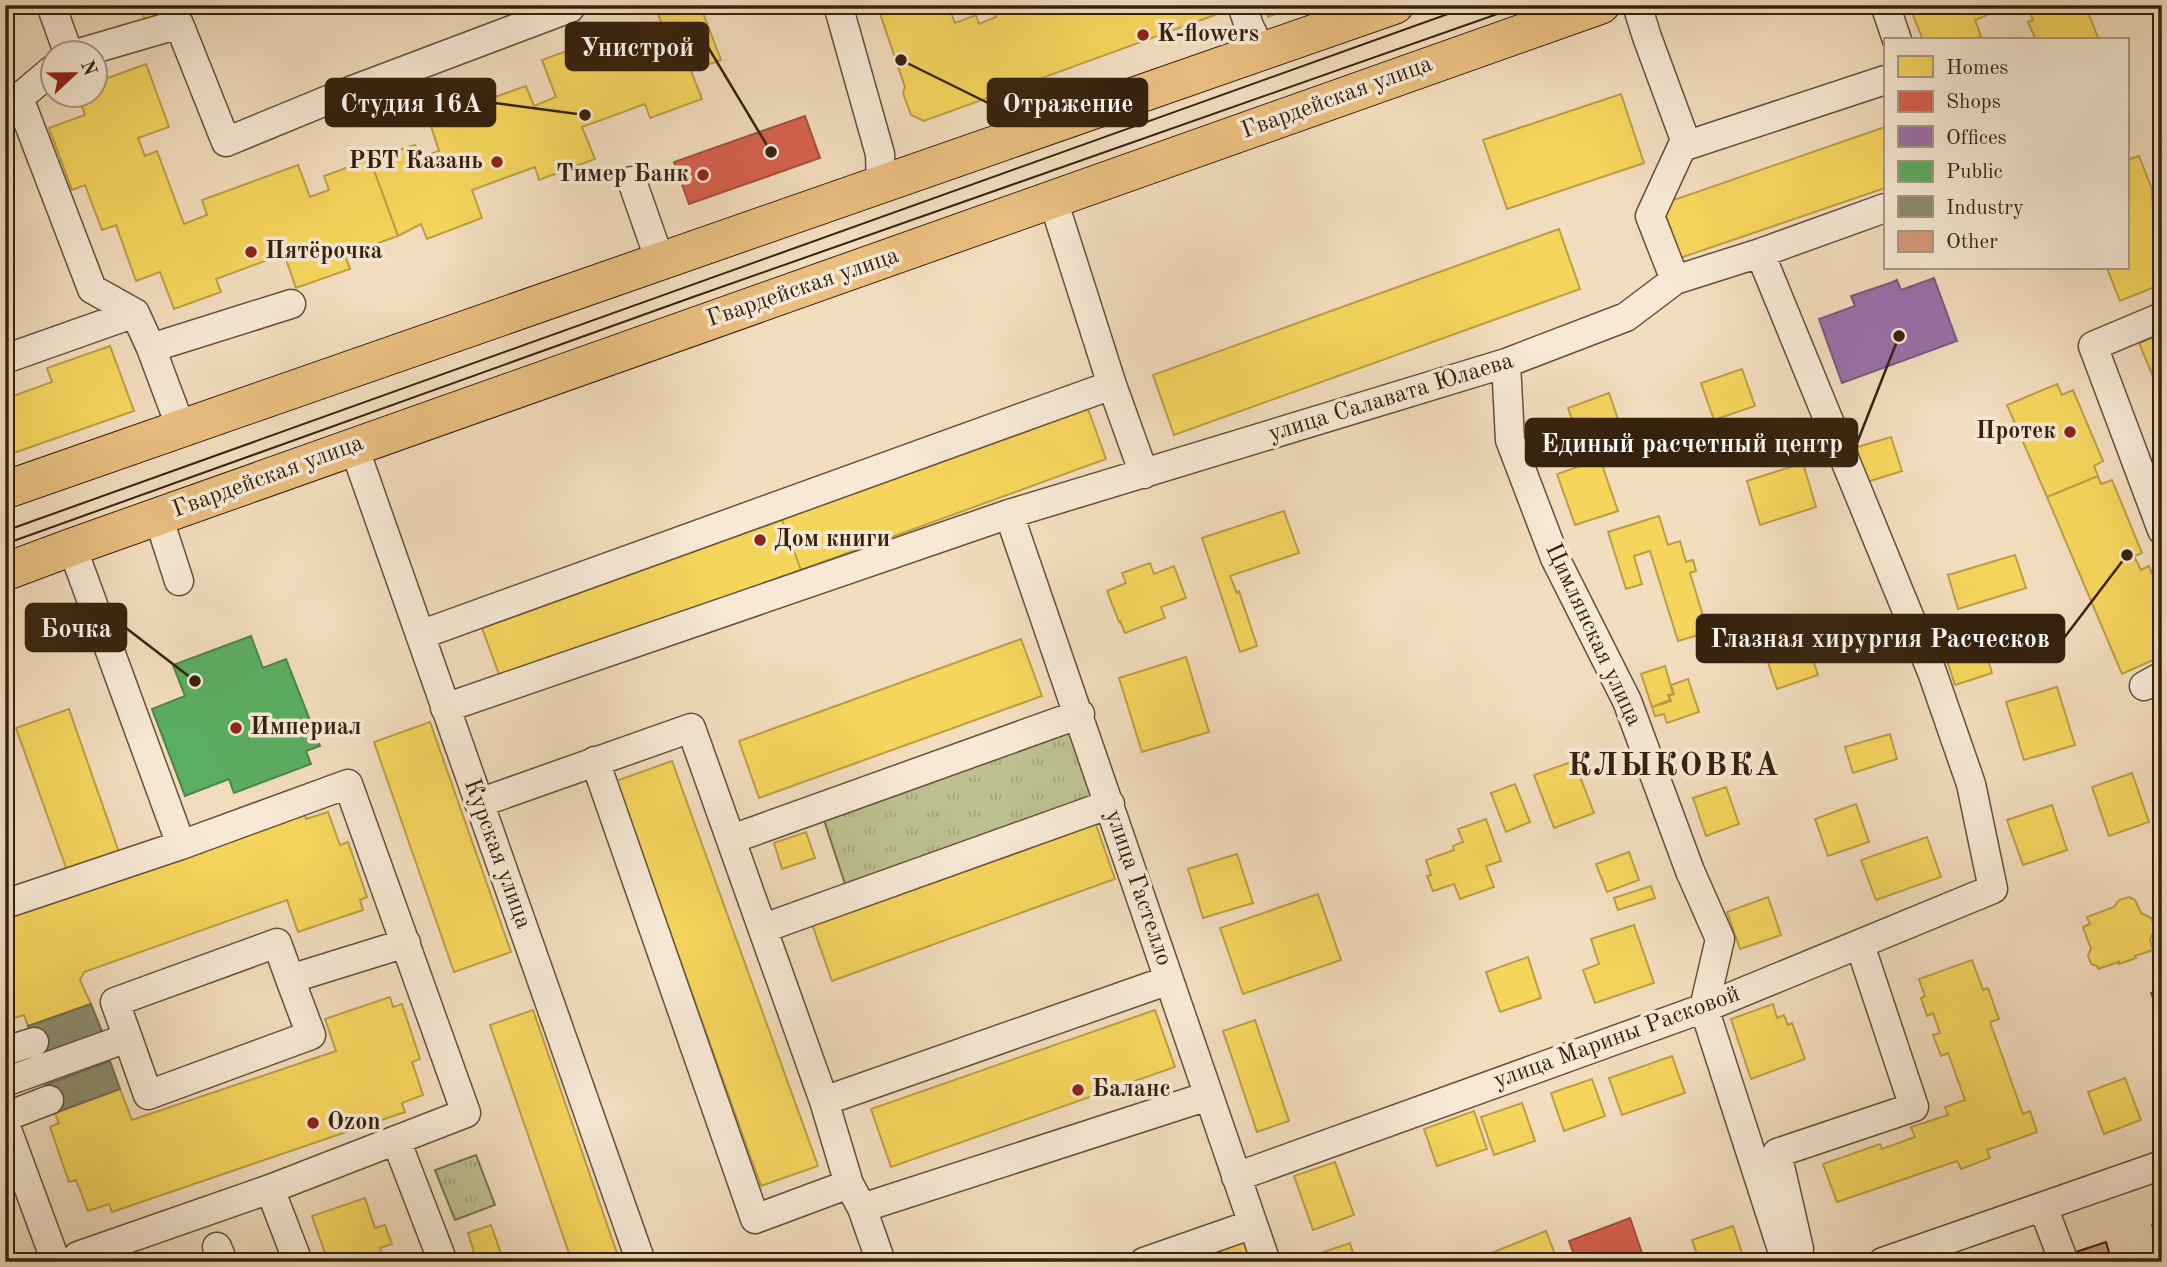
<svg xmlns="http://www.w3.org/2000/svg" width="2167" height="1267" font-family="'Old Standard TT',serif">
	<defs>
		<pattern id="park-tufts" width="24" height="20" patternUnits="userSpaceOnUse" patternTransform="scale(1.75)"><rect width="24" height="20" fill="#bdc090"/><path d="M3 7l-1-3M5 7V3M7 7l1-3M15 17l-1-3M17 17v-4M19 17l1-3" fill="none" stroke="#a3a57b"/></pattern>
	</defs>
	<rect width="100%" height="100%" fill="#f2ddbe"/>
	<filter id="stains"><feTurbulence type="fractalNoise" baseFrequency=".00286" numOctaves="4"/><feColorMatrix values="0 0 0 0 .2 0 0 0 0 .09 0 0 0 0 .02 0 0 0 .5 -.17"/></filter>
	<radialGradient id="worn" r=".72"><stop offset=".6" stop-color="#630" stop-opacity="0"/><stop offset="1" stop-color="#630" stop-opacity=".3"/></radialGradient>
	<path fill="url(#park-tufts)" stroke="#79714e" stroke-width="2" d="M1071,727L1097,799L846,887L823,817Z
		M476,1155L495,1205L455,1220L435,1170Z"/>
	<path fill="#f6d55c" stroke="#bc9f44" stroke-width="2" d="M150,5H157L161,15L145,20L141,9Z
		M655,5H700L721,60L691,71L702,99L650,118L645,104L582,127L595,159L539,180L535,167L472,190L482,218L427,239L421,224L398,236L370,159L415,145L420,158L439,151L429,120L526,86L534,106L556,97L542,60L637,25L642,37L663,28Z
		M877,5H948L955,23L976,15L979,24L996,17L994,12L1012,5H1032L1034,10L1047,5H1224L1226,11L924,121L911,115L903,93L905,87Z
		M1264,5H1300L1268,17Z
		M1909,5H2011L1975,20L1981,36L1971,40H1923Z
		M2027,5H2085L2099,40H2036L2028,22L2033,20Z
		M146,64L169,127L138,138L145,156L157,151L184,224L207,215L202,200L298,165L310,197L329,190L324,176L370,159L398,236L345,255L350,269L296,288L284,254L216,279L221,292L174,309L160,272L136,281L116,225L102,230L85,185L72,190L49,128L85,115L77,94H94V83Z
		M1621,94L1644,163L1507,209L1483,140Z
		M1885,127V188L1680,258L1662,204Z
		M2139,156L2152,189L2153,208L2162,231V284L2120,301L2107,268H2127V160Z
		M1559,229L1580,289L1174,435L1153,375Z
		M2162,334V398L2139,343Z
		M110,346L134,411L5,456V399L52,382L47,368Z
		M1742,369L1755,406L1714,420L1701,383Z
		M2057,384L2062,395L2073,390L2103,461L2094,466L2098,476L2047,497L2007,405Z
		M1609,393L1622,431L1581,445L1568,408Z
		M1087,406L1106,459L801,570L781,517Z
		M1891,437L1902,471L1864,483L1854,448Z
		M1600,459L1618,511L1575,525L1557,474Z
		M1803,463L1816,507L1760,525L1747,481Z
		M2098,476L2101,484L2112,480L2142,553L2134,556L2141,570L2149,566L2162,598V656L2122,674L2047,497Z
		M1284,511L1299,553L1230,576L1237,593L1239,591L1257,646L1240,652L1202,538Z
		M1659,516L1668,545L1680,541L1686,562L1693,560L1696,571L1690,573L1708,632L1678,641L1650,551L1634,556L1642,584L1626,589L1608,532Z
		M781,517L801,570L501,680L482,628Z
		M2015,555L2026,588L1958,609L1948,575Z
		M1150,563L1154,574L1174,566L1186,598L1161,607L1165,618L1125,633L1120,621L1119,622L1107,591L1126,583L1122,573Z
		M1978,627L1992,673L1955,685L1940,639Z
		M1805,637L1818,675L1777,689L1764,651Z
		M1021,639L1042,696L759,798L739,741Z
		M1186,657L1209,732L1142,752L1119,678Z
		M1665,666L1673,694L1668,695L1670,700L1652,707L1641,674Z
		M1688,679L1699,712L1667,723L1664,714L1655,716L1652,707L1671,701L1669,696L1674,694L1671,685Z
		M2057,687L2075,745L2024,760L2006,702Z
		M69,709L121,858L69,876L16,728Z
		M430,722L511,952L454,972L374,742Z
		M1890,734L1897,759L1853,773L1845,747Z
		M672,761L818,1166L761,1186L616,781Z
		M1574,761L1594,813L1554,828L1534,775Z
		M2132,773L2149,822L2109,836L2092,787Z
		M1515,784L1530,822L1506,832L1491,793Z
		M1726,787L1739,824L1706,836L1693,798Z
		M1856,804L1869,842L1828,856L1815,819Z
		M2052,805L2067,850L2023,865L2007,820Z
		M303,809L306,819L328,812L340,845L348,842L367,897L360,900L363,910L298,932L287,900L84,972L80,980L91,1004L28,1026L24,1015L15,1018L5,990V923L14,920L11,912Z
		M1486,819L1501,861L1486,866L1494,887L1460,899L1454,884L1433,891L1427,876L1431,875L1426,860L1454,850L1453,846L1463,842L1458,829Z
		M1095,822L1115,879L832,981L812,924Z
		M806,832L815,858L782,869L774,843Z
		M1927,837L1941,877L1876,900L1861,860Z
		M1629,852L1639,880L1607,892L1596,864Z
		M1237,854L1253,903L1203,918L1188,869Z
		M1651,886L1655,898L1618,910L1614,898Z
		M1318,894L1341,960L1243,994L1220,928Z
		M1768,897L1781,935L1740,949L1727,912Z
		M2129,897L2135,900L2141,913L2151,918L2155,929L2150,939L2153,950L2135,956L2136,958L2119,964V962L2098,969L2097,966L2091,964L2088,955L2091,949L2083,927L2090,924L2087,917L2114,907L2119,900Z
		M1634,925L1654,983L1595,1003L1583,970L1599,964L1591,939Z
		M1528,957L1541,998L1500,1012L1486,972Z
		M1972,960L1983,990L1988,988L1999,1019L1990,1022L2023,1114L2030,1111L2037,1132L1987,1150L1990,1158L1961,1169L1957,1161L1837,1202L1823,1164L1880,1144L1882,1149L1915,1137L1911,1127L1948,1115L1945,1107L1965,1100L1948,1053L1941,1056L1933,1035L1940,1033L1933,1013L1927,1016L1921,998L1925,996L1919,979Z
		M390,997L393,1007L402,1004L420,1059L412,1062L423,1095L402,1103L405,1112L112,1212L109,1204L88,1211L76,1180L69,1182L50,1127L59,1123L55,1113L120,1089L132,1120L336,1051L325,1019Z
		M1773,1004L1777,1018L1784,1015L1788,1025L1792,1023L1805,1059L1751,1079L1731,1019Z
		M533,1010L620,1262H572L490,1025Z
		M1155,1010L1175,1067L891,1167L871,1109Z
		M1255,1020L1289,1121L1257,1132L1223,1031Z
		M1672,1056L1685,1093L1622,1115L1609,1078Z
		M2125,1078L2141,1120L2104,1134L2088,1092Z
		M1592,1079L1605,1116L1564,1131L1551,1093Z
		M1522,1103L1535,1141L1494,1155L1481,1117Z
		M1474,1111L1487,1149L1437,1166L1424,1129Z
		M1335,1162L1354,1215L1313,1230L1294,1176Z
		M365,1198L375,1228L385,1225L392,1244L380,1248L385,1262H328L312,1216Z
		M491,1225L504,1262H477L468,1233Z
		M1733,1226L1745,1262H1700L1692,1240Z
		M1546,1231L1558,1262H1469Z
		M1243,1240L1251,1262H1183Z
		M1350,1243L1356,1262H1317L1315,1255Z"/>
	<path fill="#d6604d" stroke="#a64d3a" stroke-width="2" d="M805,116L820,158L689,204L674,162Z
		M2162,989V1020L2151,993Z
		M1630,1218L1645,1262H1577L1569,1241Z"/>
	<path fill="#9970ab" stroke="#7b597c" stroke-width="2" d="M1934,278L1957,341L1842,383L1819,319L1855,306L1851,296L1893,282L1897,280L1901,290Z
		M2162,1221V1248L2152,1225Z"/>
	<path fill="#5aae61" stroke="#4f8448" stroke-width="2" d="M251,636L263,668L286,659L320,746L306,751L311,764L234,793L229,779L185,796L152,709L185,696L173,665Z"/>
	<path fill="#8c8c6e" stroke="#726c51" stroke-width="2" d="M91,1004L103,1034L40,1057L28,1026Z
		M110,1061L120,1089L55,1113L45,1085Z"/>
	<path fill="#d59a7a" stroke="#35220d" stroke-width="2" d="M2106,1242L2112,1262H2079L2076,1252Z"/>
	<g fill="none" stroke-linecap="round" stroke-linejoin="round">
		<g stroke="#645139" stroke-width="31">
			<path id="minor" d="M51,5L68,52
				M838,5L880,154L881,184
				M1242,5L1249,26L1262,52
				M1637,5L1647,37L1685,140L1650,216L1675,280
				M1885,5L1897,40
				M83,52L179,24L226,142L350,91L570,8L569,5
				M52,70L19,98L92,289L135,313L151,348L181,428
				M1682,147L1885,80
				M632,181L660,261
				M1053,200L1112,385L1144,474
				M2162,317L2093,346L2162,530
				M151,348L291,304
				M5,359L135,313
				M1506,363L1510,440L1555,558L1627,701L1690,871L1720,939L1704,1008L1786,1262
				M354,447L641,1262
				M1009,514C1097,763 1180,1013 1266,1262
				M158,516L179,581
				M72,547L181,845L348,784L466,1113L270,1189L78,1256
				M420,635L1112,385
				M2144,686L2162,676
				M445,708L1009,514L1506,363L1626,317L1675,280L1760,253L1885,208
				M595,761L755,1219L849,1184L862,1208L881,1262
				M479,803L691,728L824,1101L849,1184
				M732,839L1080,714
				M5,904L181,845
				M764,928L1110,804
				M290,979L311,1035L148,1095L115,1002L277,943L290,979L406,943
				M5,1051L34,1042
				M5,1082L127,1038
				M824,1101L1169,980
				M5,1117L49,1100
				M5,1124L56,1262
				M396,1140L443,1262
				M1236,1177L1704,1008L1993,889L1971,784L1932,672L1760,253
				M270,1189L298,1262
				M2043,1207L2064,1262
				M862,1208L1208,1096
				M217,1247L223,1262
				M1799,1249L1777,1153L1914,1107L1860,945
				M1144,1262L1253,1224
				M1883,1262L2162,1165"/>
		</g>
		<g stroke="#35220d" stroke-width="39">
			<path id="major" d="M5,490L1395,5
				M5,572L72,547L1601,5"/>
		</g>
		<use href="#minor" stroke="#f7e9d5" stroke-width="28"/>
		<use href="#major" stroke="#e9be7f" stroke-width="37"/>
		<path stroke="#35220d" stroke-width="2" d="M5,531L1473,5
			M5,544L693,297L1523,5"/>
	</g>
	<g fill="#8f2418" stroke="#f7e9d5" stroke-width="2.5">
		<circle cx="1143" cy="35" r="7"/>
		<circle cx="497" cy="162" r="7"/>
		<circle cx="703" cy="175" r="7"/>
		<circle cx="251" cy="252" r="7"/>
		<circle cx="2070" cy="432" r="7"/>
		<circle cx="760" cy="540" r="7"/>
		<circle cx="236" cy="728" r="7"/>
		<circle cx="1078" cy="1090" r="7"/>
		<circle cx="313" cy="1123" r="7"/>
	</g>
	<g text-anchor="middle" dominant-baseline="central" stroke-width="7" stroke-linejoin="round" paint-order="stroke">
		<g font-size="24" font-weight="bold" fill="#35220d" stroke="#f7e9d5" text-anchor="start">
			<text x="1157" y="35">K-flowers</text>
			<text x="483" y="162" text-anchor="end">РБТ Казань</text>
			<text x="689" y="175" text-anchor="end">Тимер Банк</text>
			<text x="265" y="252">Пятёрочка</text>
			<text x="2056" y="432" text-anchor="end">Протек</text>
			<text x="774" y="540">Дом книги</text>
			<text x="250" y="728">Империал</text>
			<text x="1092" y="1090">Баланс</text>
			<text x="327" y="1123">Ozon</text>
		</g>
		<g font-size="24" fill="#35220d" stroke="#f7e9d5">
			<text transform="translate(1337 98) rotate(-20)">Гвардейская улица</text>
			<text transform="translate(803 288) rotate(-19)">Гвардейская улица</text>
			<text transform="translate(1391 398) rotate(-17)">улица Салавата Юлаева</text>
			<text transform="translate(268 477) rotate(-20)">Гвардейская улица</text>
			<text transform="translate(1593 635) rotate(65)">Цимлянская улица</text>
			<text transform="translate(497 854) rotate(70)">Курская улица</text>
			<text transform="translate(1138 888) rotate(71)">улица Гастелло</text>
			<text transform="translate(1617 1038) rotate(-20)">улица Марины Расковой</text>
		</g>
		<g font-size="32" font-weight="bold" letter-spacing="2" fill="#35220d" stroke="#f7e9d5">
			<text x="1674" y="767">КЛЫКОВКА</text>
		</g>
	</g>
	<path fill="none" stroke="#35220d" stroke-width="2.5" d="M771 152L708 47M901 60L988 103M585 115L495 103M1899 336L1857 443M195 681L126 628M2127 555L2064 638"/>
	<g fill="#35220d" stroke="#f7e9d5" stroke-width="2.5">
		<circle cx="771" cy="152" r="7"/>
		<circle cx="901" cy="60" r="7"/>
		<circle cx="585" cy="115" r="7"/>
		<circle cx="1899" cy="336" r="7"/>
		<circle cx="195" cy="681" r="7"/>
		<circle cx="2127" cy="555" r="7"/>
	</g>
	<g fill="#35220d" stroke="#35220d" stroke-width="2.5">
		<rect x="566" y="23" width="142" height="47" rx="7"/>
		<rect x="988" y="79" width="159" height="47" rx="7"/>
		<rect x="326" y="79" width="169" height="47" rx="7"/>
		<rect x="1526" y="419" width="331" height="47" rx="7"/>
		<rect x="26" y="604" width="100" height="47" rx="7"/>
		<rect x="1697" y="615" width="367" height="47" rx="7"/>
	</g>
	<g font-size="26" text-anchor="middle" font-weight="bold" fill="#fff">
		<text x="637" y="56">Унистрой</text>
		<text x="1068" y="112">Отражение</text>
		<text x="411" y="112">Студия 16А</text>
		<text x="1692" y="452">Единый расчетный центр</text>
		<text x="76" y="637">Бочка</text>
		<text x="1880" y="647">Глазная хирургия Расческов</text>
	</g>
	<rect width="2167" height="1267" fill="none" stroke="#f2ddbe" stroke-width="28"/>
	<rect x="7" y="7" width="2153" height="1253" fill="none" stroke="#35220d" stroke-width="3.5"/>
	<rect x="14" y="14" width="2139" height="1239" fill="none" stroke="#35220d" stroke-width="2"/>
	<rect x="1884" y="38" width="245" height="231" fill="#f7e9d5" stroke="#a99985" stroke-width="2"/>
	<rect x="1898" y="56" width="35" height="21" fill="#f6d55c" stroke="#a99985" stroke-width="2"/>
	<text x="1946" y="74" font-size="21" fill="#35220d">Homes</text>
	<rect x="1898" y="91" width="35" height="21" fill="#d6604d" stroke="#a99985" stroke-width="2"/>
	<text x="1946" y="108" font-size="21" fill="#35220d">Shops</text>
	<rect x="1898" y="126" width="35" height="21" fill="#9970ab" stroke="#a99985" stroke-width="2"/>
	<text x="1946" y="144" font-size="21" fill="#35220d">Offices</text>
	<rect x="1898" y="161" width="35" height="21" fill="#5aae61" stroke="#a99985" stroke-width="2"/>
	<text x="1946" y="178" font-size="21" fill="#35220d">Public</text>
	<rect x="1898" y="196" width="35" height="21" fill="#8c8c6e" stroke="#a99985" stroke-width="2"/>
	<text x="1946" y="214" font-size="21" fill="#35220d">Industry</text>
	<rect x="1898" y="231" width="35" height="21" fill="#d59a7a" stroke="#a99985" stroke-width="2"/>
	<text x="1946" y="248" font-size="21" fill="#35220d">Other</text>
	<g transform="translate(74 74) rotate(68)"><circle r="33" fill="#f7e9d5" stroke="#a99985" stroke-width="2"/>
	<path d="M0-5L12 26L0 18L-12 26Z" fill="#8f2418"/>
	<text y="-10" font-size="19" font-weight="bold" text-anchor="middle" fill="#35220d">N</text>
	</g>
	<rect width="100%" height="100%" filter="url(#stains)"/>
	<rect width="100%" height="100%" fill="url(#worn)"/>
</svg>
